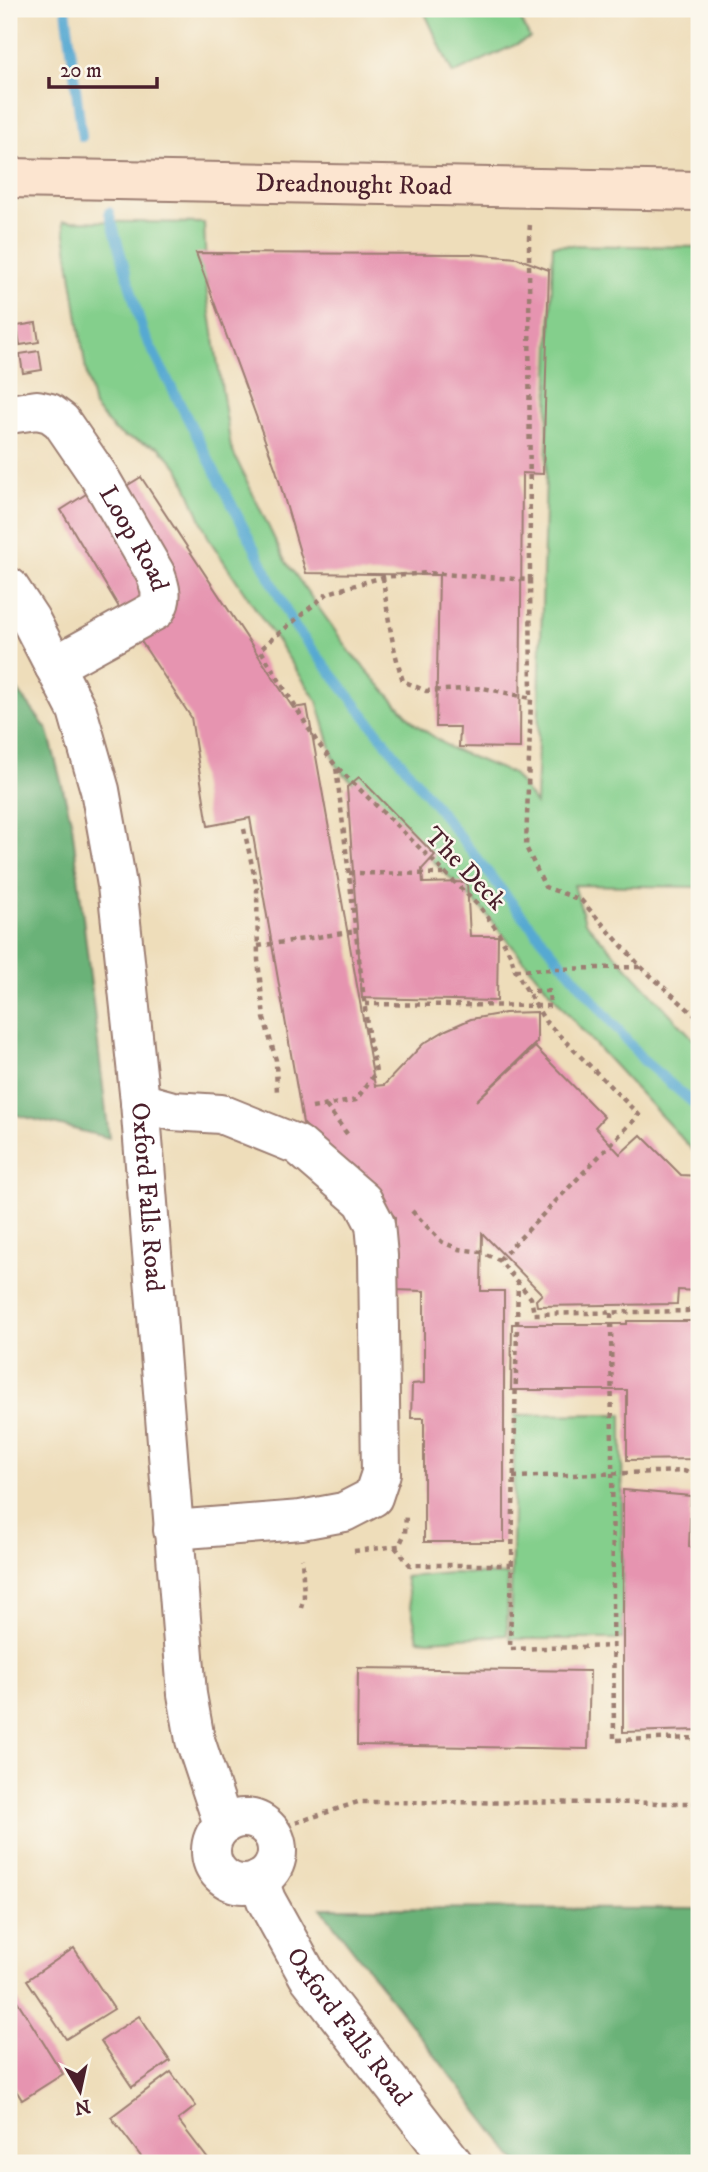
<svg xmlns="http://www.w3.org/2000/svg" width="708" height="2172" font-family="'IM FELL DW Pica',serif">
	<rect width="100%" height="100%" fill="#fbf7ec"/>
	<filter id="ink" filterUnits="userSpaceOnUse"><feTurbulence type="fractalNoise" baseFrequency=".0143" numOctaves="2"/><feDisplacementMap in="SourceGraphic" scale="14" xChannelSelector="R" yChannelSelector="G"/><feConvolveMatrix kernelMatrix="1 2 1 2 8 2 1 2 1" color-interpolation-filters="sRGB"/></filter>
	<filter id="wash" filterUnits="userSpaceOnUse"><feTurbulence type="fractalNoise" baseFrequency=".00686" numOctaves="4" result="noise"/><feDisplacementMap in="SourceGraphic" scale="28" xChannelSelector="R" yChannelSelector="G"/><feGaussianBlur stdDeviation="1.57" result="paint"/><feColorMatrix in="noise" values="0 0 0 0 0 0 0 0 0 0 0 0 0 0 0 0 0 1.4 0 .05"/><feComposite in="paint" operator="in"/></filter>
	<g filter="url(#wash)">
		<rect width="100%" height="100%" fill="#eeddba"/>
		<path fill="#84cf8c" stroke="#67775c" stroke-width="2" d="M423,9H516L530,38L453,74Z
			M63,221L204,223L207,294L231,448L284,559L351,653L415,724L452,749L513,774L536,804L553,245L699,247V887L574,885L585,922L699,1045V1157L578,1026L481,908L336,766L317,701L209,539L179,468L159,447L125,437L114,430L94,407L86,371Z
			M622,1414L623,1639H510L515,1415Z
			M451,1573L508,1575L507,1635L429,1640L418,1639L405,1577Z"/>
		<path fill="#6bb278" stroke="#5a6852" stroke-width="2" d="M9,678L48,731L72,824L109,1138L9,1113Z
			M321,1908L699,1909V2163H518Z"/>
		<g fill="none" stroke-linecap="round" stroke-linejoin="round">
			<path stroke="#57a9d2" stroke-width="10" d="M66,9L82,137
				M109,212L143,332L295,627L516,908L644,1061L699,1108"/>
		</g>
		<g id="blocks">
			<path fill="#e694b0" d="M196,253L471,254L517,258L549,270L543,474L522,473L520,748L459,747L460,727H436L439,575L306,573L276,470Z
				M36,323L39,342L20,345L17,326Z
				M39,351L42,370L23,373L20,354Z
				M116,475L123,488L141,477L293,708L307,706L375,1086L384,1085L423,1044L446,1030L471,1019L505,1013L537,1012V1042L476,1101L535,1047L604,1117L595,1127L620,1154L641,1135L681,1175L699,1176V1291L678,1290L677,1304L537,1306L536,1300L542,1294L482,1233L481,1291H504V1542H424V1418H411L412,1384L424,1383V1291L394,1290L395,1217L303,1123L250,818L208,826L191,717L123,614L61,510Z
				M359,777L435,855L422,869L423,883L467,882L470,936H498L497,1001L362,998L347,787Z
				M627,1321H699V1459L627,1460V1390H511L512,1324H627Z
				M623,1490L691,1496L689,1547L699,1546V1730L623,1732Z
				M358,1668L590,1671L588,1749L357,1745Z
				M74,1948L114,2009L66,2039L27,1980Z
				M11,1991L63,2074L22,2100L9,2079V1993Z
				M139,2016L170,2061L132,2087L101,2041Z
				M171,2072L196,2106L178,2120L211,2163H146L111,2117Z"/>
		</g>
	</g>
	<g filter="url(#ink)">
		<use href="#blocks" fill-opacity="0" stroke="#9c7e72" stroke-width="2"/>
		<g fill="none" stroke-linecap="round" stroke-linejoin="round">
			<g stroke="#9c7e72" stroke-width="42">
				<g id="street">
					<path id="s1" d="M9,414L37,410L50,413L61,421L100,478L155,573C160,587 164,597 156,610L54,666"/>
					<path id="s2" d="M9,587L30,619L77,710L100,790L117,885L140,1102L187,1694L195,1740L223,1824"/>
					<path d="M140,1102L173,1111L221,1114L298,1145L363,1201L375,1224L378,1256L381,1473L373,1497L344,1512L301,1520L173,1530"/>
					<circle cx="244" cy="1851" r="33"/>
					<path id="s3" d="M259,1880L266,1900L308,1976L453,2163"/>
				</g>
			</g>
			<g stroke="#9c7e72" stroke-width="42">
				<g id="secondary">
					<path id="s4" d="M9,178L699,191"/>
				</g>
			</g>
			<path stroke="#9c7e72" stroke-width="4.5" stroke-dasharray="5 5" stroke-linecap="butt" d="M383,577C387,612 392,647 403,681L426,691L483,688L531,698
				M530,580L529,238L530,224
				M244,829L257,888L258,960L264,1018L276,1060L277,1095
				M349,873L445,874
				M258,946L356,931
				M515,970L640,967
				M365,1004L550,1006L549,991H527
				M326,1106L348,1135
				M312,1108L356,1100L376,1072L368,1033L336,767
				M412,1211L442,1242L459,1249L481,1252L499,1260L531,1298L534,1314L687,1311L699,1307
				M499,1260L639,1115L545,1021L515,970L511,956L499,933L481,908L336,766L317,742L260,649L328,593L383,577L427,573L530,580L531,698L526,847L545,887L581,900L641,967L699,1019
				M518,1280L510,1649L614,1646
				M611,1313L614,1740L699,1738
				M513,1477L684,1471L699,1477
				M395,1547L410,1565H511
				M354,1551L399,1546L405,1533L406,1514
				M301,1608L304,1597L302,1558
				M277,1829L358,1802L699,1803"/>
			<use href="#street" stroke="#fff" stroke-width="38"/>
			<use href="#secondary" stroke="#fce5d0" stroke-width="38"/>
		</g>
	</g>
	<g text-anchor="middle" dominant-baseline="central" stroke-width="5" stroke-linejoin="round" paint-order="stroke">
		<g font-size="26" fill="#4a1f2b" stroke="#fbf7ec">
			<text stroke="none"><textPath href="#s4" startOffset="345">Dreadnought Road</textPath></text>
			<text stroke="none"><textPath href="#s1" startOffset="194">Loop Road</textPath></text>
			<text transform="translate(465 869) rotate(46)">The Deck</text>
			<text stroke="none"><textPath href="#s2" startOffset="634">Oxford Falls Road</textPath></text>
			<text stroke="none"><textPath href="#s3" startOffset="173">Oxford Falls Road</textPath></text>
		</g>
	</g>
	<rect width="708" height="2172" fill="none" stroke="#fbf7ec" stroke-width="35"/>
	<g transform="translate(80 2091) rotate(171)" stroke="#fbf7ec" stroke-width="5" paint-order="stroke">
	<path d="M0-5L12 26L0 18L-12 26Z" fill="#4a1f2b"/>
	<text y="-10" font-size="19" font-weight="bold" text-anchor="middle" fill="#4a1f2b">N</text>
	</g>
	<path d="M49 77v10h108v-10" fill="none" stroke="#4a1f2b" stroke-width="3.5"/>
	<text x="60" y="77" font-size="21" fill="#4a1f2b" stroke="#fbf7ec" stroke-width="5" paint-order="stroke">20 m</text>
</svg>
